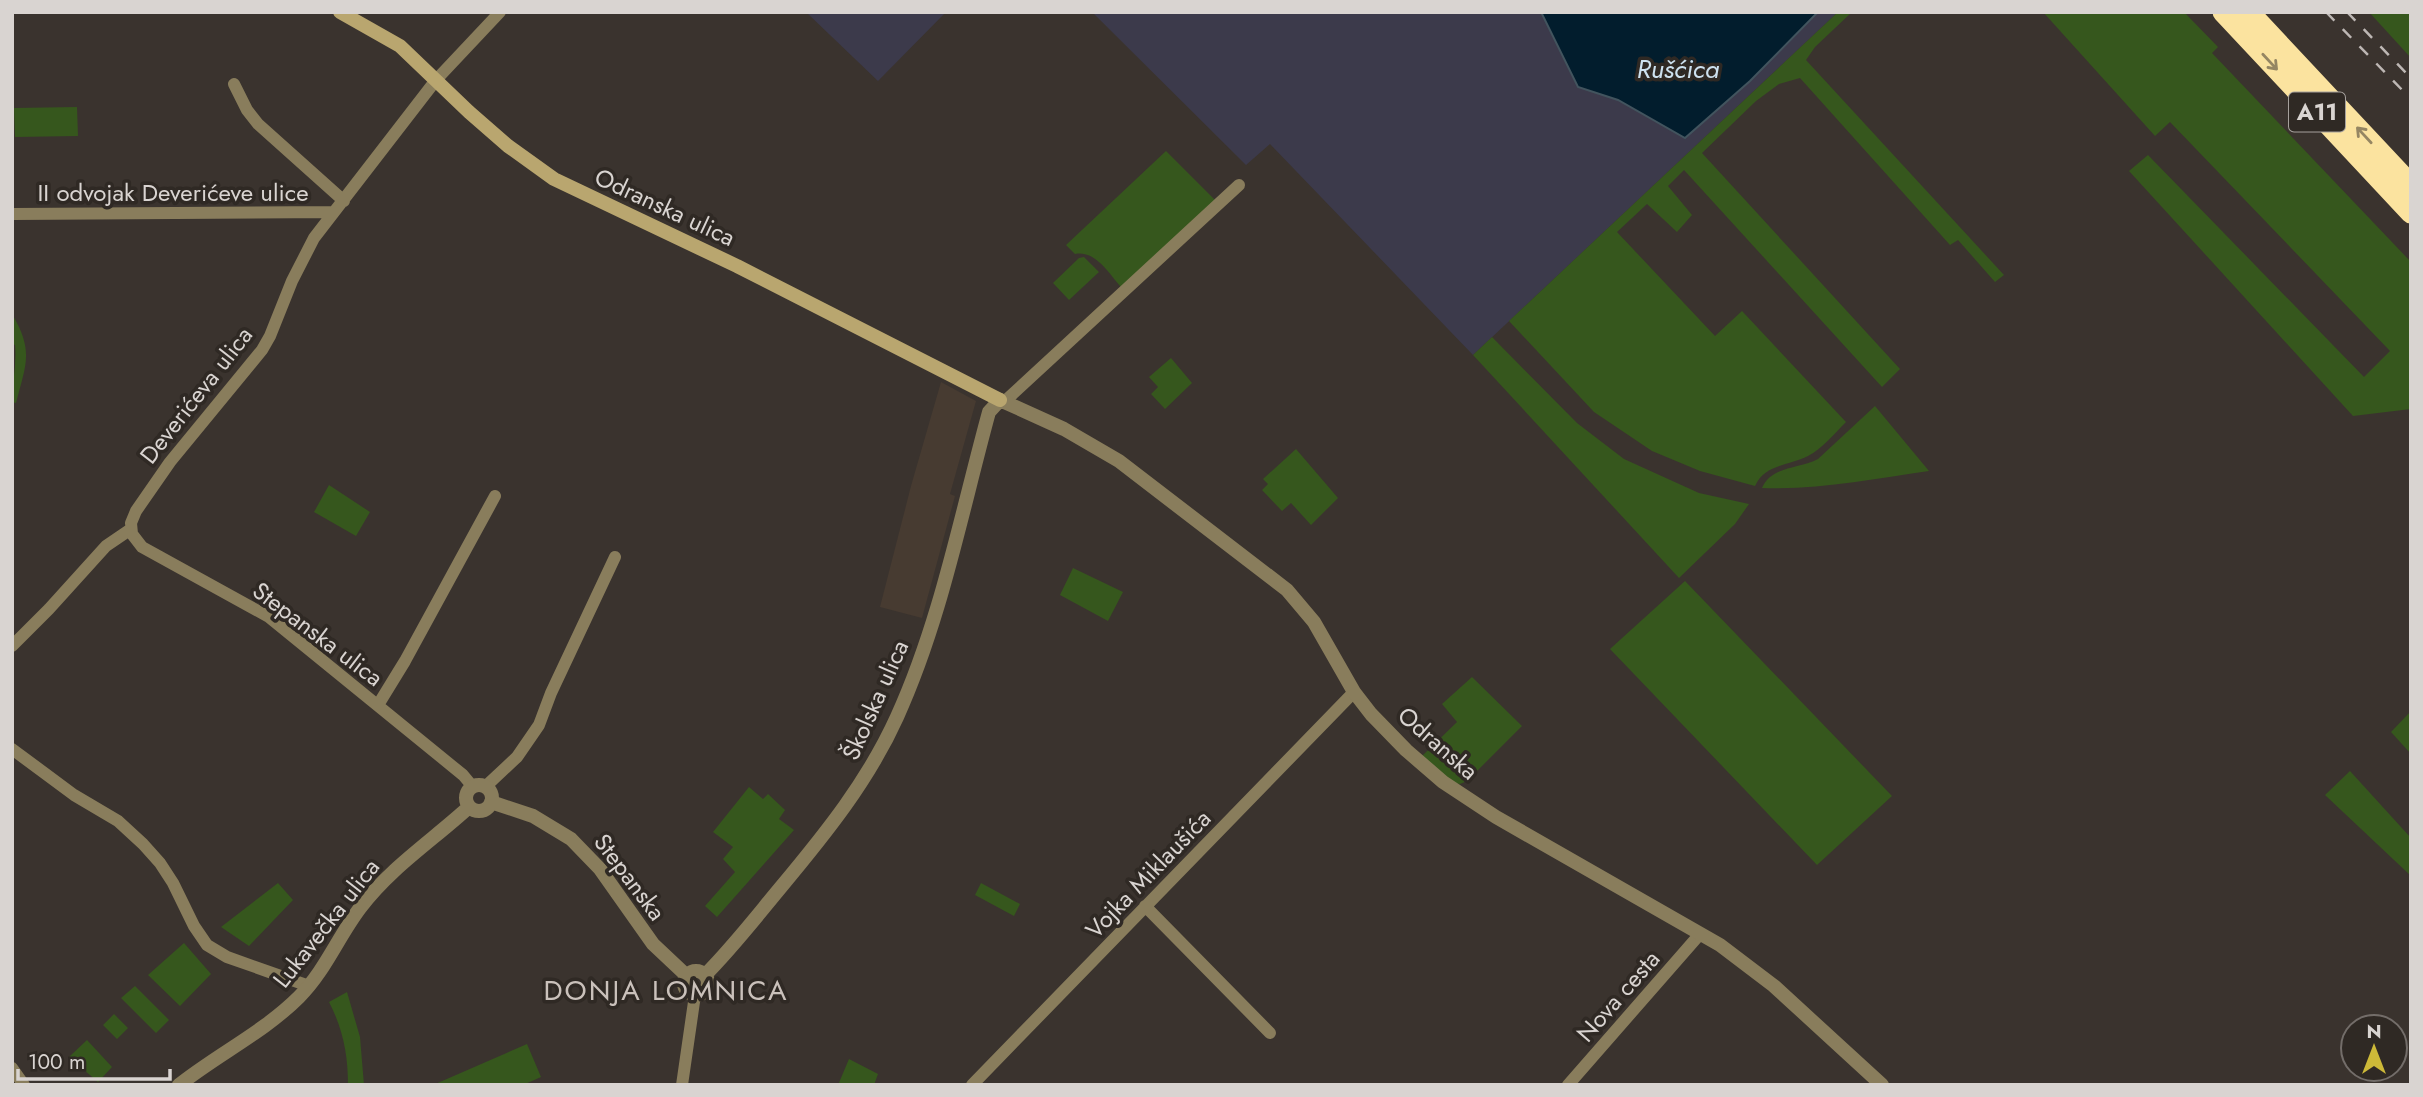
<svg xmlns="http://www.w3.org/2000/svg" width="2423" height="1097" font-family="Jost,sans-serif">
	<rect width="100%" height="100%" fill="#3a332e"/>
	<path fill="#473b31" d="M941,382L976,401L950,494L955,496L922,618L880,607L911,486Z"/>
	<path fill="#3c3a4b" d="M806,12H946L878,81Z
		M1092,12H1838L1473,355L1270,144L1246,165Z"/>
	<path fill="#36571d" d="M1838,12H1852L1815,47L1806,60L2004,275L1995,282L1958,240L1950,245L1800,78L1779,84L1756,101L1702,153L1900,369L1882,387L1684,170L1668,186L1692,215L1677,232L1647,204L1617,232L1715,336L1742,311L1846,422C1835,433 1822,449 1808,456C1788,466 1765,464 1755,486L1700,471L1652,451L1594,412L1509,321Z
		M2043,12H2184L2218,47L2212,53L2411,262V409L2353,416L2129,171L2148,155L2364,377L2390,351L2170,122L2155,136Z
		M2369,12H2411V58Z
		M77,107L78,136L15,137L14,108Z
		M1166,151L1216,201L1122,288C1109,274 1096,250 1075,254L1066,245Z
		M1084,257L1099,272L1069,300L1053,283L1079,258Z
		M12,314C34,351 26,364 16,403L12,402C12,383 17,364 15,345L12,344Z
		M1492,337L1577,423L1624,459L1699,493L1749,504L1735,524L1679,578L1473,355Z
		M1171,358L1192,383L1165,409L1151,394L1158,387L1149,377Z
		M1875,406L1929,471C1873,479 1818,490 1762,488C1771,466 1799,469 1818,459Z
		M1296,449L1338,498L1311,525L1291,503L1282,511L1262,490L1268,484L1263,479Z
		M329,485L370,512L356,536L314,512Z
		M1073,568L1123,592L1108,621L1060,595Z
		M1685,581L1892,796L1817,865L1610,649Z
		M1472,677L1522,726L1467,781L1460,784L1453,783L1421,757L1457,722L1442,704Z
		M2411,711V754L2391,732Z
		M2350,771L2411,838V876L2325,795Z
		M749,787L763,799L768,794L785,810L779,819L794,830L717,917L705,906L735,872L723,859L733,847L713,832Z
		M278,883L293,900L249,946L221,927Z
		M981,883L1020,904L1014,916L975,895Z
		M184,943L211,974L180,1006L148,975Z
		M135,986L169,1020L156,1033L121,998Z
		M347,992L360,1037L364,1085H348C348,1055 343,1029 329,1002Z
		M114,1014L128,1028L117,1039L103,1025Z
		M87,1040L112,1067L98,1082L69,1057Z
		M527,1044L541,1077L523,1085H433Z
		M849,1059L878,1074L874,1085H838Z"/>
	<path fill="#021d2d" stroke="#42545e" stroke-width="2" d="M1541,12H1818L1750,81L1685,138L1618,100L1578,87Z"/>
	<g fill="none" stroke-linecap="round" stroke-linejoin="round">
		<path stroke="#897d5c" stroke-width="12" d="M234,84L247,110L258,124L344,201
			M12,214L334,212
			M1004,402L1239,185
			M12,646L49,609L106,546L131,529
			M378,705L405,661L495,496
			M12,749L74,795L118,821L143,844L160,863L173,883L194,926L207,945L227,957L309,986
			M473,787L463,775L269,617L142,547L132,534L131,523L136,511L170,462L262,350L270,336L292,281L314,238L436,80L500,12
			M485,787L517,757L539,725L551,693L615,557
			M1145,906L1270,1033
			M12,1068L24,1085
			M682,1085L695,995
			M972,1085L1354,692
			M1568,1085L1700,934"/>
		<path stroke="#897d5c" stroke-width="14" d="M466 798a13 13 0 1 1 26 0a13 13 0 1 1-26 0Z
			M491,802L533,816L571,839L600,869L653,944L687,976
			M684 983a12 12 0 1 1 24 0a12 12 0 1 1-24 0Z
			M705,975C732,948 756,917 781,887C826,833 868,781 897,717C941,620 961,514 989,412L1000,400L1064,429L1119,461L1287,590L1314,622L1354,692L1371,714L1406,750L1443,782L1496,817L1720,945L1774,986L1882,1085
			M179,1085C218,1054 264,1032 299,997C325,971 338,937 360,908C390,868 433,840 469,807"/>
		<path stroke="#b9a66f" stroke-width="14" d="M340,12L400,46L469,112L508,146L554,179L737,266L1000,400"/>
		<path stroke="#fbe39f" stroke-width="21" d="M2223,12L2411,213
			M2249,12L2411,185"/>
		<path stroke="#bdb7b4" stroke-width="2.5" stroke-dasharray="12 12" stroke-linecap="butt" d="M2326,12L2411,99
			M2347,12L2411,78"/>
	</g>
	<defs><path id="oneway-shaft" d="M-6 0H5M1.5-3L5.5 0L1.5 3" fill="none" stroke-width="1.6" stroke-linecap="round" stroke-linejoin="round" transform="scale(1.75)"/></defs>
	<g stroke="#958662">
		<use href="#oneway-shaft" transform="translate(2270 62) rotate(47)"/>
		<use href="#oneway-shaft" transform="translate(2364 135) rotate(-133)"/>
	</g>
	<g text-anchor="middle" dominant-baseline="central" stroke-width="7" stroke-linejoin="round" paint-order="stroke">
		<rect fill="#2f2924" stroke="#a6a19d" stroke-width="2" x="2289" y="92.5" width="56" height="39" rx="5"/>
		<g font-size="23" font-weight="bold" fill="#d9d4d1">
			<text x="2317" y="112">A11</text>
		</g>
		<g font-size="24" fill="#d9d4d1" stroke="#2f2924">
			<text x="173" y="192">II odvojak Deverićeve ulice</text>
			<text transform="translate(665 207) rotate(25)">Odranska ulica</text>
			<text transform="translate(196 395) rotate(-52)">Deverićeva ulica</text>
			<text transform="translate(318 634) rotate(37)">Stepanska ulica</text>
			<text transform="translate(875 700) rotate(-66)">Školska ulica</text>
			<text transform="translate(1438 743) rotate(41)">Odranska</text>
			<text transform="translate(1148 874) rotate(-46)">Vojka Miklaušića</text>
			<text transform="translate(630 877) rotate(53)">Stepanska</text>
			<text transform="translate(326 923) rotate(-52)">Lukavečka ulica</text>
			<text transform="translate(1618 996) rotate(-49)">Nova cesta</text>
		</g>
		<g font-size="26" font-style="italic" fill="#cde1ef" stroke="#2f2924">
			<text x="1678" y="69">Rušćica</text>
		</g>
		<g font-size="28" letter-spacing="2" fill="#cac1bb" stroke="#2f2924">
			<text x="666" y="990">DONJA LOMNICA</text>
		</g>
	</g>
	<rect width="2423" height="1097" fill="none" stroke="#d9d4d1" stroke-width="28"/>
	<g transform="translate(2374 1048)"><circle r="33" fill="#2f2924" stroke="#736d69" stroke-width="2"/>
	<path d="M0-5L12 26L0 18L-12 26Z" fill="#cdb938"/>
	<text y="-10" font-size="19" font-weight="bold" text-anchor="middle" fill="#d9d4d1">N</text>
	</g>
	<path d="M18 1069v10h152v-10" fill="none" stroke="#d9d4d1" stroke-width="3.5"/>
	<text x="28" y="1069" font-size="21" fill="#d9d4d1" stroke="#2f2924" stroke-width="5" paint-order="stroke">100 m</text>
</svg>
